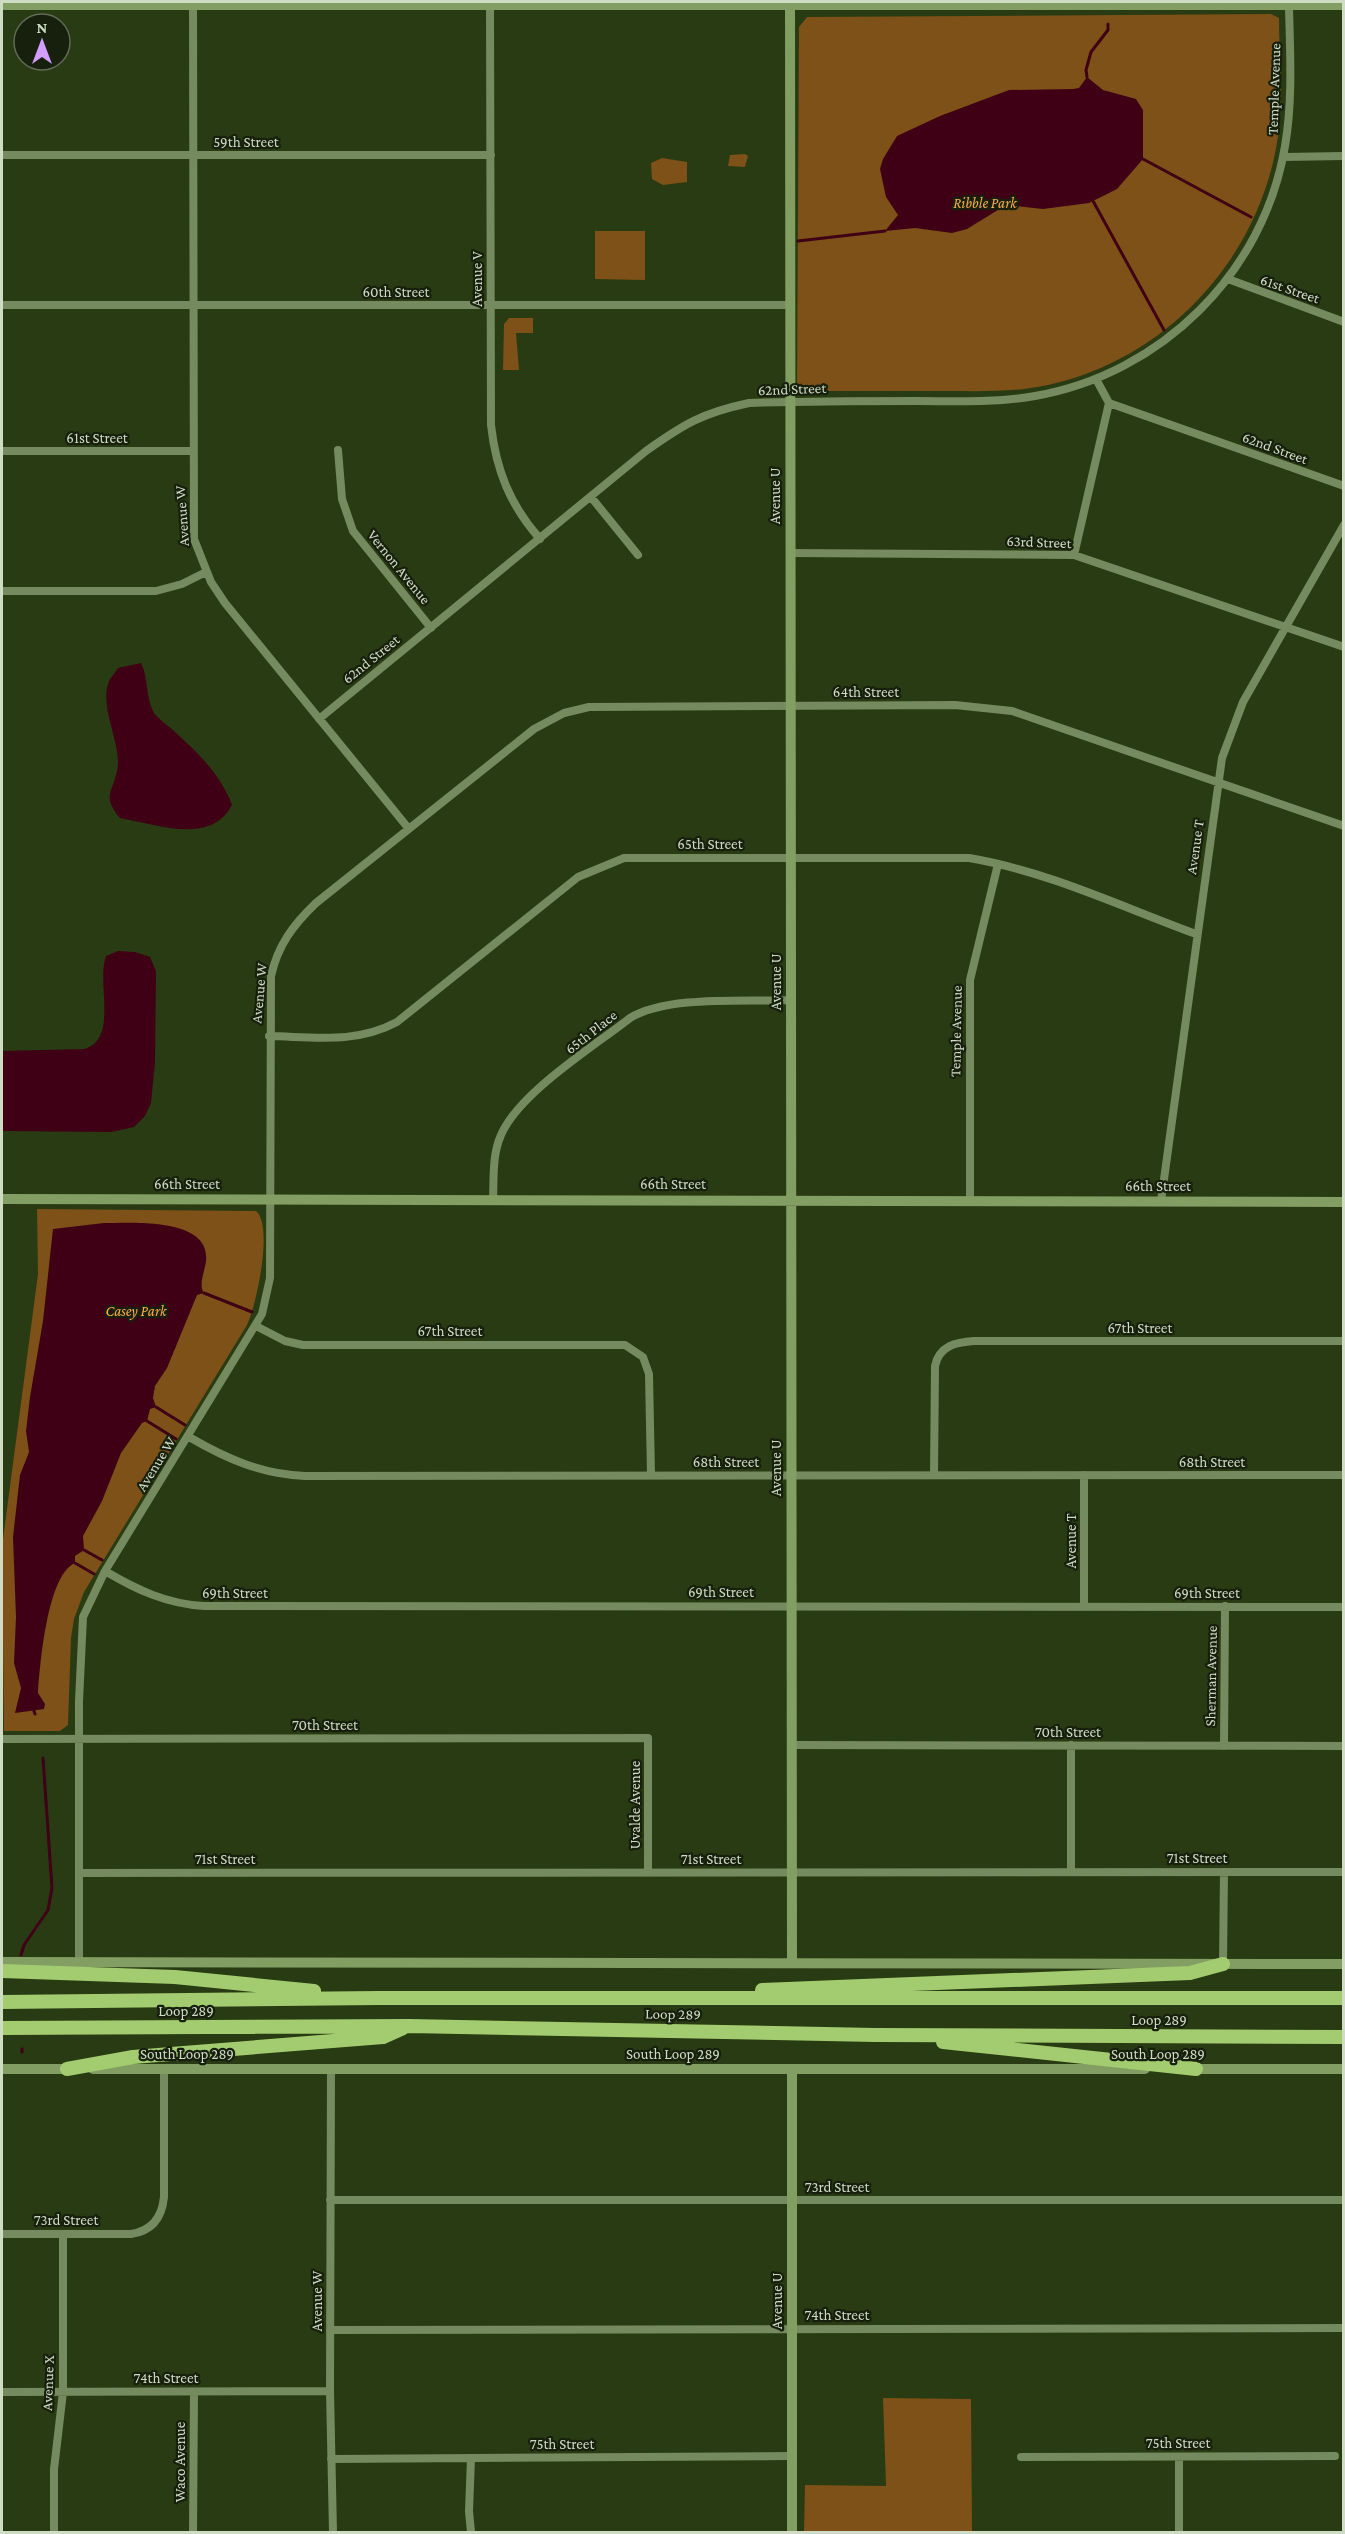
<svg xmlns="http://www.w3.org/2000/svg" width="1345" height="2534" font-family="'Crimson Pro',serif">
	<rect width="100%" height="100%" fill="#293b12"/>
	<path fill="#7d5117" d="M1271,14L1279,18C1279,57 1284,97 1278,136C1260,265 1154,373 1024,389C997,392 969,391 942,391C895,391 848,391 802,391L797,387L799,27L807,17Z
		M745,154L748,156L745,167L728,166L730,155Z
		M662,158L687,162V182L663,185L652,179L651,163Z
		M595,231H645V280L595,279Z
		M509,318H533V333H516L519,370H503L504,324Z
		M37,1209L256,1211C274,1226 256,1306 247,1325L84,1592L74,1619L71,1638L68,1725L60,1731H4L2,1547L38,1274Z
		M883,2398L971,2399L972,2532H804L805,2485L886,2486Z"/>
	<path fill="#3f0015" d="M1087,77L1103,90L1136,99L1143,110V159L1117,189L1089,203L1043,209L1006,205L967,229L952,233L915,228L885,231L898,215L886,197L880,169L883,159L897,136L940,116L1009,90L1073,89L1079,88Z
		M141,663C149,679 145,697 154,713C159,720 169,726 175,732C198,753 221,775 232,805C210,846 156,824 120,818C102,796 112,794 117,771C123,746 100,712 108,684C109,679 115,673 118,668Z
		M118,951L135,952L150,957L156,971L155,1062L151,1103L145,1116L134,1127L111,1132L2,1131V1051L84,1049C119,1040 96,982 106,956Z
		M104,1223C131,1223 211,1217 206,1261C205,1271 198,1285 204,1293L197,1295L167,1368L155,1386L153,1398L156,1407L150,1409L147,1421L142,1423L121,1453L102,1501L83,1536L84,1550L75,1556V1563C47,1575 40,1665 38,1693L45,1704L44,1709L15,1713L21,1688L14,1663L16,1617L13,1537L20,1475L29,1452L26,1431L30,1397L43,1321L53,1229Z"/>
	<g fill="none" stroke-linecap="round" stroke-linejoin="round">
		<path stroke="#3f0015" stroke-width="3" d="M1087,77L1086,70L1091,52L1108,30V24
			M1143,159L1251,217
			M1093,201L1164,330
			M798,241L885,231
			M204,1293L252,1312
			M156,1407L185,1425
			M147,1421L176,1439
			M84,1550L102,1560
			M75,1563L94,1574
			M34,1711L35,1714
			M21,1955L24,1945L48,1910L52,1888L43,1758
			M22,2052V2049"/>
		<path stroke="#758a5e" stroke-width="8" d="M193,2L194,539L211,582L225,603L409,829
			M490,6L491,425C496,470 510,505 540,539
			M2,155H491
			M1283,157L1344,156
			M1228,279L1344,322
			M2,305H790
			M1096,379L1109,403L1344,486
			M338,450L342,499L353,531L431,628
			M2,451H192
			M591,497L638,555
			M790,553L1074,555L1344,647
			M1074,555L1109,403
			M2,591H156L182,584L206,572
			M319,719L646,451C684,424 702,413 749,403C805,401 861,401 917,401C956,401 996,403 1035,396C1161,374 1264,273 1285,146C1293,100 1290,52 1289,6
			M269,1036C315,1037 356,1044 397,1022L578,877L624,858H969C1047,871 1122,907 1196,934
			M493,1199C494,1178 492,1155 501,1135C519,1093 593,1047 630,1018C668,995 746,1002 791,1000
			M1161,1201L1222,758L1243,702L1344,525
			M970,1202V980L998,864
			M256,1326L285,1341L303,1345H625L643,1357L649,1374L651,1475
			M189,1437C227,1459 261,1474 305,1476L1344,1475
			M934,1475L935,1366C939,1346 956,1342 974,1341H1344
			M1084,1475V1606
			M105,1571C137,1590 167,1604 204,1606L1344,1607
			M2,1739L648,1738V1872
			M791,1745L1344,1746
			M1071,1745V1872
			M1224,1746L1225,1606
			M79,1873L1344,1872
			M79,1962V1701L83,1617L105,1571L262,1314L270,1278L271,976C278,945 293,925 316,903L534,729L564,713L589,707L955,705L1012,711L1344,826
			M1223,1964L1224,1872
			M331,2069L330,2391L333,2532
			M330,2200H1344
			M2,2234H131C152,2231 162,2217 164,2197V2069
			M330,2330L1344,2328
			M2,2392L330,2391
			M1021,2457L1335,2456
			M1179,2457V2532
			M471,2458L469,2511L471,2532
			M331,2459L792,2456
			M54,2532V2469L63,2392V2234
			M193,2532L194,2392"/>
		<path stroke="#829e63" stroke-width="10" d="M790,2L792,1963
			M2,5H1344
			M2,1199L1344,1202
			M2,1962L1344,1964
			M2,2069H74
			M93,2069H1145
			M792,2069V2532
			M1188,2069H1344"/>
		<path stroke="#a2cc6f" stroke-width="14" d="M2,1971L175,1977L314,1991
			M762,1990L1190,1973L1223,1964
			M2,2002L379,1998H1344
			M2,2028L409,2026L875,2035L1344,2037
			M943,2042L1196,2069
			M67,2069L133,2057L383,2037L403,2028"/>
	</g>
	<g text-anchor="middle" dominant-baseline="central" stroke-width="4.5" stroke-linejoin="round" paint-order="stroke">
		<g font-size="15" fill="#cfdbc3" stroke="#171f0d">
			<text transform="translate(1274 89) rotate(-88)">Temple Avenue</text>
			<text x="246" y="142">59th Street</text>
			<text transform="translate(477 279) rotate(-90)">Avenue V</text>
			<text transform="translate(1290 289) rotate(19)">61st Street</text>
			<text x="396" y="292">60th Street</text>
			<text transform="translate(792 389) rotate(-2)">62nd Street</text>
			<text x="97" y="438">61st Street</text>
			<text transform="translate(1275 448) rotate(20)">62nd Street</text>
			<text transform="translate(775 496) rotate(-90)">Avenue U</text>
			<text transform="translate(182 516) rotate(-94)">Avenue W</text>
			<text transform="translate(1039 542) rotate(2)">63rd Street</text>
			<text transform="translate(399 567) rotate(51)">Vernon Avenue</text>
			<text transform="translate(371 659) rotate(-39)">62nd Street</text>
			<text x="866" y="692">64th Street</text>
			<text x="710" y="844">65th Street</text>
			<text transform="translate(1195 847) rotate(-82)">Avenue T</text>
			<text transform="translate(776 982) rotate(-90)">Avenue U</text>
			<text transform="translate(259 993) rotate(-85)">Avenue W</text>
			<text transform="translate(956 1031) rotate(-89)">Temple Avenue</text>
			<text transform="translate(591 1032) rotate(-38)">65th Place</text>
			<text x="187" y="1184">66th Street</text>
			<text x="673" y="1184">66th Street</text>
			<text x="1158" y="1186">66th Street</text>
			<text x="1140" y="1328">67th Street</text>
			<text x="450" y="1331">67th Street</text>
			<text x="726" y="1462">68th Street</text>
			<text x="1212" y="1462">68th Street</text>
			<text transform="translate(156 1464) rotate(-58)">Avenue W</text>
			<text transform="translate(776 1468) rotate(-90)">Avenue U</text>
			<text transform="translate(1071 1541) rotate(-90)">Avenue T</text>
			<text x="721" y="1592">69th Street</text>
			<text x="235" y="1593">69th Street</text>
			<text x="1207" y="1593">69th Street</text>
			<text transform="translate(1211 1676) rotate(-89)">Sherman Avenue</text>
			<text x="325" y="1725">70th Street</text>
			<text x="1068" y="1732">70th Street</text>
			<text transform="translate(635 1805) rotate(-90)">Uvalde Avenue</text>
			<text x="1197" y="1858">71st Street</text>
			<text x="225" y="1859">71st Street</text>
			<text x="711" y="1859">71st Street</text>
			<text x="186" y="2011">Loop 289</text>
			<text transform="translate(673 2014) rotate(1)">Loop 289</text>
			<text x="1159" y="2020">Loop 289</text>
			<text x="187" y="2054">South Loop 289</text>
			<text x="673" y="2054">South Loop 289</text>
			<text x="1158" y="2054">South Loop 289</text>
			<text x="837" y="2187">73rd Street</text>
			<text x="66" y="2220">73rd Street</text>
			<text transform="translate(317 2301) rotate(-90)">Avenue W</text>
			<text transform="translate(777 2301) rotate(-90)">Avenue U</text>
			<text x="837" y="2315">74th Street</text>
			<text x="166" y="2378">74th Street</text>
			<text transform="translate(48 2383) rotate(-88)">Avenue X</text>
			<text x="1178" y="2443">75th Street</text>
			<text x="562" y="2444">75th Street</text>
			<text transform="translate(180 2462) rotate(-90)">Waco Avenue</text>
		</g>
		<g font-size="15" font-style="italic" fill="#fcac46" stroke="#171f0d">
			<text x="985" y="203">Ribble Park</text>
			<text x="136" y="1311">Casey Park</text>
		</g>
	</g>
	<rect width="1345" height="2534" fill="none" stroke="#cfdbc3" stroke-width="6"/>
	<g transform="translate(42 42)"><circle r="28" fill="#171f0d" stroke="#616a56" stroke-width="1.5"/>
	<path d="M0-4.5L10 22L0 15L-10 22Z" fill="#d29dfd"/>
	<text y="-9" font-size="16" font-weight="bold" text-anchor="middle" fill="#cfdbc3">N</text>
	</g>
</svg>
